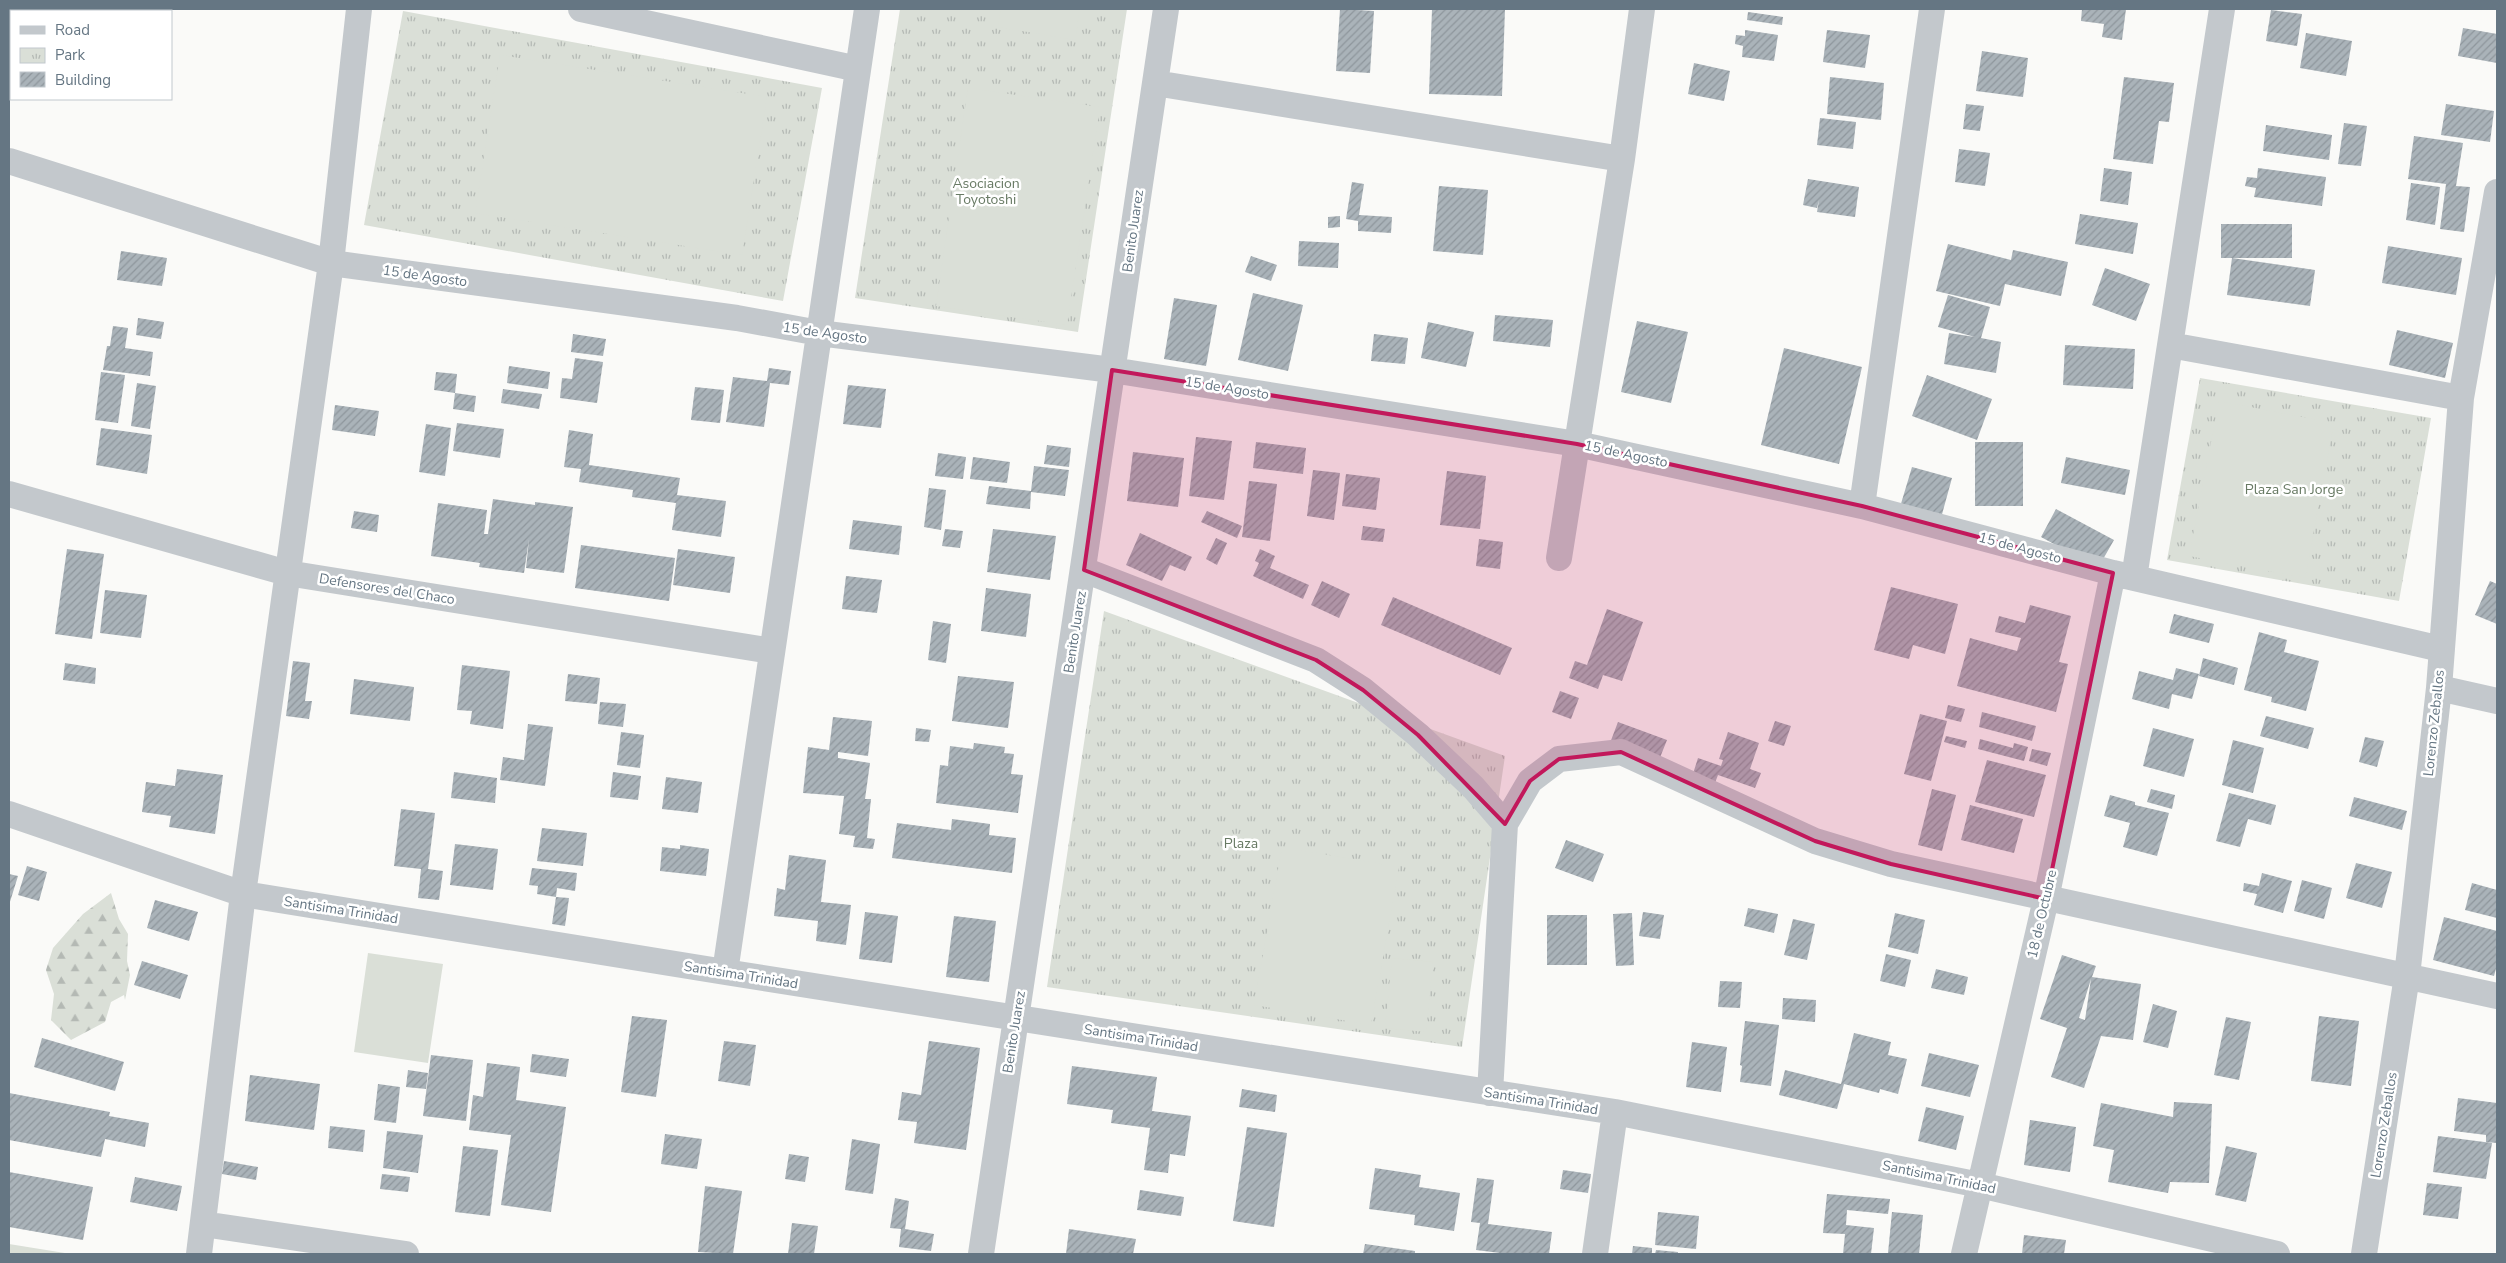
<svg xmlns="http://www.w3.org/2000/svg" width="2506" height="1263" font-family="'Nunito Sans',sans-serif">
	<defs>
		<pattern id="forest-firs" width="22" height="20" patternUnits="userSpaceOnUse" patternTransform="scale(1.25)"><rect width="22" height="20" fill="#dadfd7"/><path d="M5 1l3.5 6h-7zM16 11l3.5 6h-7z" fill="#b4b9b4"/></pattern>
		<pattern id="park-tufts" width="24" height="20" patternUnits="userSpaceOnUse" patternTransform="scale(1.25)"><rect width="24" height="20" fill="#dadfd7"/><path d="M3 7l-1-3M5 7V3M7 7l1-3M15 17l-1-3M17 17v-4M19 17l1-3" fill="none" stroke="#b4b9b4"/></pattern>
		<pattern id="building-hatch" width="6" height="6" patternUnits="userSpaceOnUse" patternTransform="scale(1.25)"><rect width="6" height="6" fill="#aab3b9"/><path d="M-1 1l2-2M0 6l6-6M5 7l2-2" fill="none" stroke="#8e969c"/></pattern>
	</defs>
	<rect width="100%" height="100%" fill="#fafaf8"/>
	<path fill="url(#forest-firs)" d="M111,893L119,919L128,934L127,961L130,975L125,1000L124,995L111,1002L105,1022L71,1040L51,1020L54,994L46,970L53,948L83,914Z"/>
	<path fill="url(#park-tufts)" d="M900,9H1127L1078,332L855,298Z
		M403,11L822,88L783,301L364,225Z
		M2200,378L2431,418L2399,601L2167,560Z
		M1104,611L1505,756L1462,1047L1047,987Z"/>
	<path fill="#dadfd7" d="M1001,9H1080L1075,40L998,27Z
		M500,55L767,97L742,255L475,213Z
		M968,88L1100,107L1067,325L936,306Z
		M2219,401L2334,423L2305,578L2189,556Z
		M1282,847L1399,867L1371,1025L1254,1005Z
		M368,953L443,964L428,1063L354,1052Z
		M1392,958L1433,962L1426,1032L1385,1028Z
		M9,1244L71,1254H9Z"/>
	<path fill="url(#building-hatch)" fill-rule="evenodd" d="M1340,9L1374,11L1370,73L1336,71Z
		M1432,9H1505L1502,96L1429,94Z
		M2082,9H2126L2122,40L2102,37L2104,24L2081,21Z
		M2271,10L2302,14L2297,46L2266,41Z
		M1748,12L1783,17L1782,25L1747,20Z
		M2463,28L2497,34V63L2458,56Z
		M1745,30L1778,35L1774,61L1742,57L1743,46L1735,44L1736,35L1745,36Z
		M1827,30L1870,35L1865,68L1823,62Z
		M2306,33L2352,41L2346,76L2300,68Z
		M1982,51L2028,58L2023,97L1976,91Z
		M1694,63L1730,71L1724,101L1688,94Z
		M1830,77L1884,83L1881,120L1827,114Z
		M2124,77L2174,83L2169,122L2159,121L2153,164L2113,159Z
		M1966,104L1984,106L1980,131L1963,129Z
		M2446,104L2494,111L2490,142L2441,135Z
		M1820,118L1856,122L1853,149L1817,145Z
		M2344,123L2367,126L2361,166L2338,164Z
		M2266,125L2332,135L2329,160L2263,151Z
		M2414,136L2463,143L2456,186L2470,187L2464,232L2440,229L2446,184L2408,179Z
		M1959,149L1990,153L1985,186L1955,182Z
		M2104,168L2132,172L2128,205L2100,201Z
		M2258,168L2326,177L2322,206L2254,197L2256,188L2245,186L2247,177L2257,178Z
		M1808,179L1859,187L1855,217L1817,212L1819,200L1817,208L1803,205Z
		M1352,182L1364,184L1359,215L1392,217L1391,233L1358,231V221L1346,219Z
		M2411,183L2440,187L2435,225L2406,220Z
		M1439,186L1488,190L1483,255L1433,251Z
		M2080,214L2138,223L2133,254L2075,244Z
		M1340,216V227L1328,228V217Z
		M2221,224H2292V258H2232L2315,270L2310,306L2227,295L2232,258H2221Z
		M1299,241L1339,243L1338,268L1298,266Z
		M1948,244L2011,260L2013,250L2068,262L2061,296L2005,284L2000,306L1936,291Z
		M2388,246L2462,258L2456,295L2382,283Z
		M121,251L167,258L162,286L117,280Z
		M1251,256L1277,265L1271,281L1245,272Z
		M2105,268L2150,284L2136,321L2092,305Z
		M1253,293L1303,305L1288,371L1238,360Z
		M1948,295L1990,307L1981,338L2001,342L1996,373L1944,364L1949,333L1975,337L1938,327Z
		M1174,298L1217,305L1206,366L1164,359Z
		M1495,315L1553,320L1550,347L1493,341Z
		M138,318L164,322L161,339L136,335Z
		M1637,321L1688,332L1671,403L1621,392Z
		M1428,322L1474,332L1466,367L1421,358Z
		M113,326L128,328L125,348L153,352L150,376L103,370L107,346H110Z
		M2397,330L2453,343L2445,378L2389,365Z
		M573,334L606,339L603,356L571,352Z
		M1374,334L1408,338L1405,364L1371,361Z
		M2065,345L2135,349L2133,389L2063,385Z
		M1784,348L1862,367L1839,464L1761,445Z
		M575,358L603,362L597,403L560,398L562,378L572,379Z
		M509,366L550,372L548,389L507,383Z
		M769,368L791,371L789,385L770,383L764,427L726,422L733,377L767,381Z
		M101,372L125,375L118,423L95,420Z
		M436,372L457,374L455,393L434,390Z
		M1927,375L1992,399L1977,440L1912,416Z
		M137,383L156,386L150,429L131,426Z
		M848,385L886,389L881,428L843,424Z
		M695,387L724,390L720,423L691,420Z
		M503,389L542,394L539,409L501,403Z
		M455,393L476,396L474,412L453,409Z
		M335,405L379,411L375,436L332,430Z
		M457,423L504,429L500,458L453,451Z
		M426,424L451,428L445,476L419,472Z
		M101,428L152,435L147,474L96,465Z
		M569,430L593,434L589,465L680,478L677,495L726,501L721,537L672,530L676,503L632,497L633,490L579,482L581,469L564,467Z
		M1196,437L1232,441L1224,500L1189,496Z
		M1256,442L1306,448L1303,474L1253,468Z
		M1975,442H2023V506H1975Z
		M1047,445L1071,448L1069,467L1044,464Z
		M1133,452L1184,458L1178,507L1127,501Z
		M938,453L966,457L963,479L935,476Z
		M973,457L1010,462L1007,483L970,479Z
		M2066,457L2130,470L2125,495L2061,483Z
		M1034,466L1069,470L1065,496L1031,492L1030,509L986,504L989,486L1031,491Z
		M1912,467L1952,478L1941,518L1900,507Z
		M1313,470L1340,473L1334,520L1307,516Z
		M1447,471L1486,476L1480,529L1440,525Z
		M1346,474L1380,478L1376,510L1342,506Z
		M1249,481L1277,484L1270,541L1242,537Z
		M929,488L946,490L941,530L924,527Z
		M493,499L535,505V502L573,507L564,573L526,568L529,539L524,573L479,567L480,563L431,556L438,503L487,510L484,534H488Z
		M2056,509L2114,540L2098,568L2041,537Z
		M354,511L379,515L377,532L351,528Z
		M1207,511L1242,526L1237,538L1201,522Z
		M853,520L902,526L899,555L849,549Z
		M1363,526L1385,529L1383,542L1361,540Z
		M945,529L963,531L960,548L942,546Z
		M993,529L1056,536L1050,580L987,572Z
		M1140,533L1192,557L1185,571L1170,565L1162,581L1126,565Z
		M1216,538L1227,543L1217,565L1206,559Z
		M1479,539L1503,542L1500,569L1476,566Z
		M581,545L675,558L669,601L575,588Z
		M67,549L104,554L92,639L55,634Z
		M678,549L735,557L730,593L673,585Z
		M1260,549L1275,556L1270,568L1309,585L1303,599L1253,576L1259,563L1255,561Z
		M846,576L882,580L877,613L842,609Z
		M1322,581L1350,594L1339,618L1311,605Z
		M2490,581L2497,584V624L2475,615Z
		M1891,587L1958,604L1945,654L1913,645L1909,659L1874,650Z
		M986,588L1031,594L1026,637L981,631Z
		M105,590L147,595L141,638L100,633Z
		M1393,597L1512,648L1500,675L1381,625Z
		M2030,605L2071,616L2059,662L2068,664L2056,712L1957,686L1970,638L2017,651L2021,638L1995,632L1999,616L2025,623Z
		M1607,609L1643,622L1622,681L1603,675L1598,689L1569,678L1575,661L1587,665Z
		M2174,614L2214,624L2209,643L2169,633Z
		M933,621L951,624L946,663L928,660Z
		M2259,632L2287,640L2284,652L2319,661L2306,711L2271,702L2272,697L2244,690Z
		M2203,658L2238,668L2234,685L2199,676Z
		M293,661L310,663L305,701H312L309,719L286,716Z
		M65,663L96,668L95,684L63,680Z
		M462,665L510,671L503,729L470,724L472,711L457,710Z
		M2176,668L2199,674L2192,699L2172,694L2169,709L2132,699L2139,671L2173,680Z
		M568,674L600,678L597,704L565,701Z
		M958,676L1014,682L1008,728L952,721Z
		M354,679L414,687L410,721L350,714Z
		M1560,691L1579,698L1571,719L1552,712Z
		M600,702L626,704L623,727L598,724Z
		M1948,705L1965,709L1961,722L1945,718Z
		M1982,712L2036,726L2032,741L1979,727Z
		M1920,714L1947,721L1931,781L1904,774Z
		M2266,716L2314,728L2308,749L2260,736Z
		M833,717L872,721L868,756L838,752V758L870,763L865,799H871L867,838L875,839L873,849L853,847L855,836L839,834L844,796L803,793L808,747L829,750Z
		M1775,721L1791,726L1784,746L1768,741Z
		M1618,722L1667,740L1659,760L1610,743Z
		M528,724L553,727L545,786L500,780L503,757L524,760Z
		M916,728L931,730L929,742L915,741Z
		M2153,728L2194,739L2184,777L2143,766Z
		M621,732L644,735L640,768L617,765Z
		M1728,732L1759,743L1750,769L1761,773L1755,788L1718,775L1713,788L1691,780L1698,758L1721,766L1723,760L1719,759Z
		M1946,736L1967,741L1965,748L1944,742Z
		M2365,737L2384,741L2377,767L2359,762Z
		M1980,739L2013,748L2014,743L2028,747L2024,761L1978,749Z
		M2233,740L2264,748L2253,793L2222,785Z
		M974,743L1005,747L1004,753L1014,754L1011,774L1023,775L1018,813L936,803L940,765L948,766L950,746L973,749Z
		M2032,749L2051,753L2047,766L2029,761Z
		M1987,760L2046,775L2034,817L1975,802Z
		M177,769L223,775L215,834L169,827L171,816L142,812L146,782L175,786Z
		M454,772L497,778L495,803L451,798Z
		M613,772L641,776L638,800L610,797Z
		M666,777L702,782L698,813L662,809Z
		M1932,789L1956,795L1942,851L1918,845Z
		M2151,789L2175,795L2172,809L2147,802Z
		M2229,793L2276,805L2271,825L2248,819L2240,847L2216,841Z
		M2110,795L2135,802V805L2169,813L2157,856L2123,847L2130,823L2104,816Z
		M2354,797L2407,811L2402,830L2349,816Z
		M1970,805L2023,819L2014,853L1961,840Z
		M401,809L435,813L428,869L443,871L439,900L418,898L421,869L394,866Z
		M952,819L990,824L989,835L1016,838L1012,873L892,858L897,823L951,830Z
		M542,828L587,833L583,866L537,861Z
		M1566,840L1604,854L1593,882L1555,868Z
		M455,844L498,849L493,890L450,885Z
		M680,845L709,849L706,876L660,871L662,847L680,849Z
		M789,855L826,860L821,902L851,905L846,945L816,941L818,921L774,916L777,888L785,890Z
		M2356,863L2392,872L2382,908L2346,898Z
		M27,866L47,872L39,901L18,895Z
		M532,868L577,873L575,891L557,888L556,897L537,894L538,886L529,885Z
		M2262,873L2292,881L2283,913L2254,905L2257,894L2243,891L2244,883L2259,886Z
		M9,874L18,876L9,905Z
		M2302,880L2332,888L2324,919L2294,911Z
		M2472,883L2497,890V918L2465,910Z
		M556,897L569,898L565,926L552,924Z
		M155,900L198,912L189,941L147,928Z
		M1748,908L1778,914L1774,933L1744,926Z
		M865,912L898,916L892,963L859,959Z
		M1643,912L1664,915L1660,939L1639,936Z
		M1632,913L1634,965L1616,966L1613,914Z
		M1895,913L1925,920L1918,954L1888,947Z
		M1547,915H1587V965H1547Z
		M954,916L996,921L989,982L946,977Z
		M2444,917L2497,931V965L2494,976L2433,960Z
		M1793,919L1815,924L1807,960L1784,955Z
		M1886,954L1911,960L1905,987L1880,981Z
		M2062,955L2096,966L2092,977L2141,984L2133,1040L2101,1036L2084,1088L2051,1077L2067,1028L2040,1019ZM2091,979L2085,1020L2079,1018Z
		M142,961L188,975L180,999L134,985Z
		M1936,969L1968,977L1964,995L1931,988Z
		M1720,981L1742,982L1740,1008L1718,1007Z
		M1783,998L1816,1000L1815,1022L1782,1019Z
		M2153,1004L2177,1011L2168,1048L2143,1042Z
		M632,1016L667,1020L656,1097L621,1092Z
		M2319,1016L2359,1021L2351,1086L2311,1081Z
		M2226,1017L2251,1022L2239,1080L2214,1075Z
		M1745,1021L1779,1025L1771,1086L1740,1082L1742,1066L1740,1065Z
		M1854,1033L1891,1042L1888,1055L1907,1059L1898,1094L1880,1089L1879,1093L1844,1084L1837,1109L1779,1095L1785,1070L1841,1084Z
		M42,1038L124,1062L115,1091L34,1067Z
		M724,1041L756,1045L750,1086L718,1081Z
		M929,1041L980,1048L966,1150L914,1143L917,1122L898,1120L902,1092L921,1095Z
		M1692,1042L1727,1047L1721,1092L1686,1087Z
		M1929,1053L1979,1065L1970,1097L1921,1086Z
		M532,1054L569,1059L566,1077L530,1072Z
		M431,1055L473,1060L466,1121L423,1116Z
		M487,1063L520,1067L516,1100L566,1107L551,1212L501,1205L511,1135L469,1130L473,1095L483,1097Z
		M1072,1066L1157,1077L1152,1111L1191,1116L1185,1156L1170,1154L1168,1173L1144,1170L1150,1128L1111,1123L1113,1110L1067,1104Z
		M408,1070L428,1073L426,1089L406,1087Z
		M250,1075L320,1084L314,1130L245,1121Z
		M378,1084L400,1087L396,1123L374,1120Z
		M1242,1089L1277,1095L1275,1112L1239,1107Z
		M9,1093L110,1112L109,1116L149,1123L145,1147L105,1139L101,1157L9,1140Z
		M2458,1098L2497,1103V1143L2486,1142V1135L2454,1131Z
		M2174,1102L2212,1104L2209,1183L2170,1182L2168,1193L2108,1182L2114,1150L2093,1146L2101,1103L2173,1117Z
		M1926,1107L1964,1116L1956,1150L1918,1141Z
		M2030,1120L2076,1127L2070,1172L2024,1165Z
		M330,1126L365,1130L363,1152L328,1148Z
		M1247,1127L1287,1133L1274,1227L1233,1221Z
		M387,1131L423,1135L418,1173L383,1168Z
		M665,1134L702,1139L697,1169L661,1164Z
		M2438,1136L2492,1143L2486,1179L2433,1172Z
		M852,1139L880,1144L873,1194L845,1190Z
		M463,1146L498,1150L490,1216L455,1212Z
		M2226,1146L2257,1153L2246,1202L2215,1195Z
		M789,1154L809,1157L805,1182L785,1179Z
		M224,1161L258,1167L256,1180L222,1174Z
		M1375,1168L1421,1175L1419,1187L1460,1193L1454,1231L1414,1225L1415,1215L1369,1209Z
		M1563,1170L1591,1174L1588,1193L1560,1189Z
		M9,1172L93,1187L83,1240L9,1227Z
		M382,1174L410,1177L408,1192L380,1189Z
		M135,1177L182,1186L177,1211L130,1202Z
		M1477,1178L1494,1180L1488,1224L1552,1232L1549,1254H1508L1476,1250L1480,1223L1471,1222Z
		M2427,1183L2462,1187L2458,1219L2423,1215Z
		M705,1186L742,1191L733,1254L698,1252Z
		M1140,1190L1184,1197L1181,1216L1137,1210Z
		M1827,1194L1890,1199L1888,1214L1847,1210L1846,1225L1874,1228L1871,1254H1843L1845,1234L1823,1233Z
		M895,1198L909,1201L905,1229L934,1234L931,1251L899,1247L901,1229L890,1228Z
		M1658,1212L1699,1216L1696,1249L1655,1245Z
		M1892,1212L1923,1215L1919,1254L1888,1253Z
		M792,1223L818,1226L814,1254H788Z
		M1069,1229L1136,1239L1133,1254H1066Z
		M2024,1235L2066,1240L2064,1254H2022Z
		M1365,1244L1415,1251V1254H1363Z
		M1633,1246L1652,1248V1254H1632Z
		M1656,1250L1678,1252V1254H1655Z"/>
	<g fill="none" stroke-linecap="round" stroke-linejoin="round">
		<path stroke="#c3c8cc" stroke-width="26" d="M581,9L858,69
			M1155,83L1622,159
			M9,161L331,263L737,318L819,333L1112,370L1577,444L1862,506L2113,573L2441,649
			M2170,345L2461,398
			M9,494L287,573L772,651
			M1862,506L1932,9
			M1559,558L1622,159L1642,9
			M1084,570L1316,660L1363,690L1418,735L1473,787L1505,824L1530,781L1559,759L1621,752L1815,841L1891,864L2497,996
			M2134,578L2222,9
			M2439,688L2497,701
			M9,814L243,894L725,972L1615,1112L1980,1185L2277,1254
			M725,972L867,9
			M1490,1093L1505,824
			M203,1224L406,1254
			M199,1254L243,894L331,263L359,9
			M981,1254L1166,9
			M1595,1254L1615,1112
			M1964,1254L2046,899L2113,573
			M2364,1254L2407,976L2439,688L2461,398L2497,192"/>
	</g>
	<path fill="#c2185b" fill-opacity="0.2" stroke="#c2185b" stroke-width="4" stroke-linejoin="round" d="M1112,370L1577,444L1862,506L2113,573L2046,899L1891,864L1815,841L1621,752L1559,759L1530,781L1505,824L1418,735L1363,690L1316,660L1084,570Z"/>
	<g text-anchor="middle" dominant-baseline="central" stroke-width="5" stroke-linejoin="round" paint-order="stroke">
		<g font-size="14" fill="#687a64" stroke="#fff">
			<text x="986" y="183">Asociacion<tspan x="986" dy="16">Toyotoshi</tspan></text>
			<text x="2294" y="489">Plaza San Jorge</text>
			<text x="1241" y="843">Plaza</text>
		</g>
		<g font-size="14" fill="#657683" stroke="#fff">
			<text transform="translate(1133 231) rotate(-82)">Benito Juarez</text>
			<text transform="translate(425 276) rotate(8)">15 de Agosto</text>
			<text transform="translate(825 333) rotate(8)">15 de Agosto</text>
			<text transform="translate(1227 388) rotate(9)">15 de Agosto</text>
			<text transform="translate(1626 454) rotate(12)">15 de Agosto</text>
			<text transform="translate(2020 548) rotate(15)">15 de Agosto</text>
			<text transform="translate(387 589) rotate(9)">Defensores del Chaco</text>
			<text transform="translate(1075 632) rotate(-81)">Benito Juarez</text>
			<text transform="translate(2434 723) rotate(-84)">Lorenzo Zeballos</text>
			<text transform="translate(341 910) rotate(9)">Santisima Trinidad</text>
			<text transform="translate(2042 914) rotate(-77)">18 de Octubre</text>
			<text transform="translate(741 975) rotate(9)">Santisima Trinidad</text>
			<text transform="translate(1014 1032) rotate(-81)">Benito Juarez</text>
			<text transform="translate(1141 1038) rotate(9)">Santisima Trinidad</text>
			<text transform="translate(1541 1101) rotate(9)">Santisima Trinidad</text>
			<text transform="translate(2384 1125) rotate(-81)">Lorenzo Zeballos</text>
			<text transform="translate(1939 1177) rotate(12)">Santisima Trinidad</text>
		</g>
	</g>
	<rect width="2506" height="1263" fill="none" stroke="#657683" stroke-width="20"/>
	<rect x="10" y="10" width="162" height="90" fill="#ffffff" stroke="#c1c8cd"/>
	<rect x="20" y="26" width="25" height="8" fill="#c3c8cc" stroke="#c1c8cd"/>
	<text x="55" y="35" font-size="15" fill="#657683">Road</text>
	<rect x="20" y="48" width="25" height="15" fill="url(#park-tufts)" stroke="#c1c8cd"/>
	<text x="55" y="60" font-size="15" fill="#657683">Park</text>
	<rect x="20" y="72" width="25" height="15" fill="url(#building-hatch)" stroke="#c1c8cd"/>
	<text x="55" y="85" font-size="15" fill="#657683">Building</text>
</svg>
